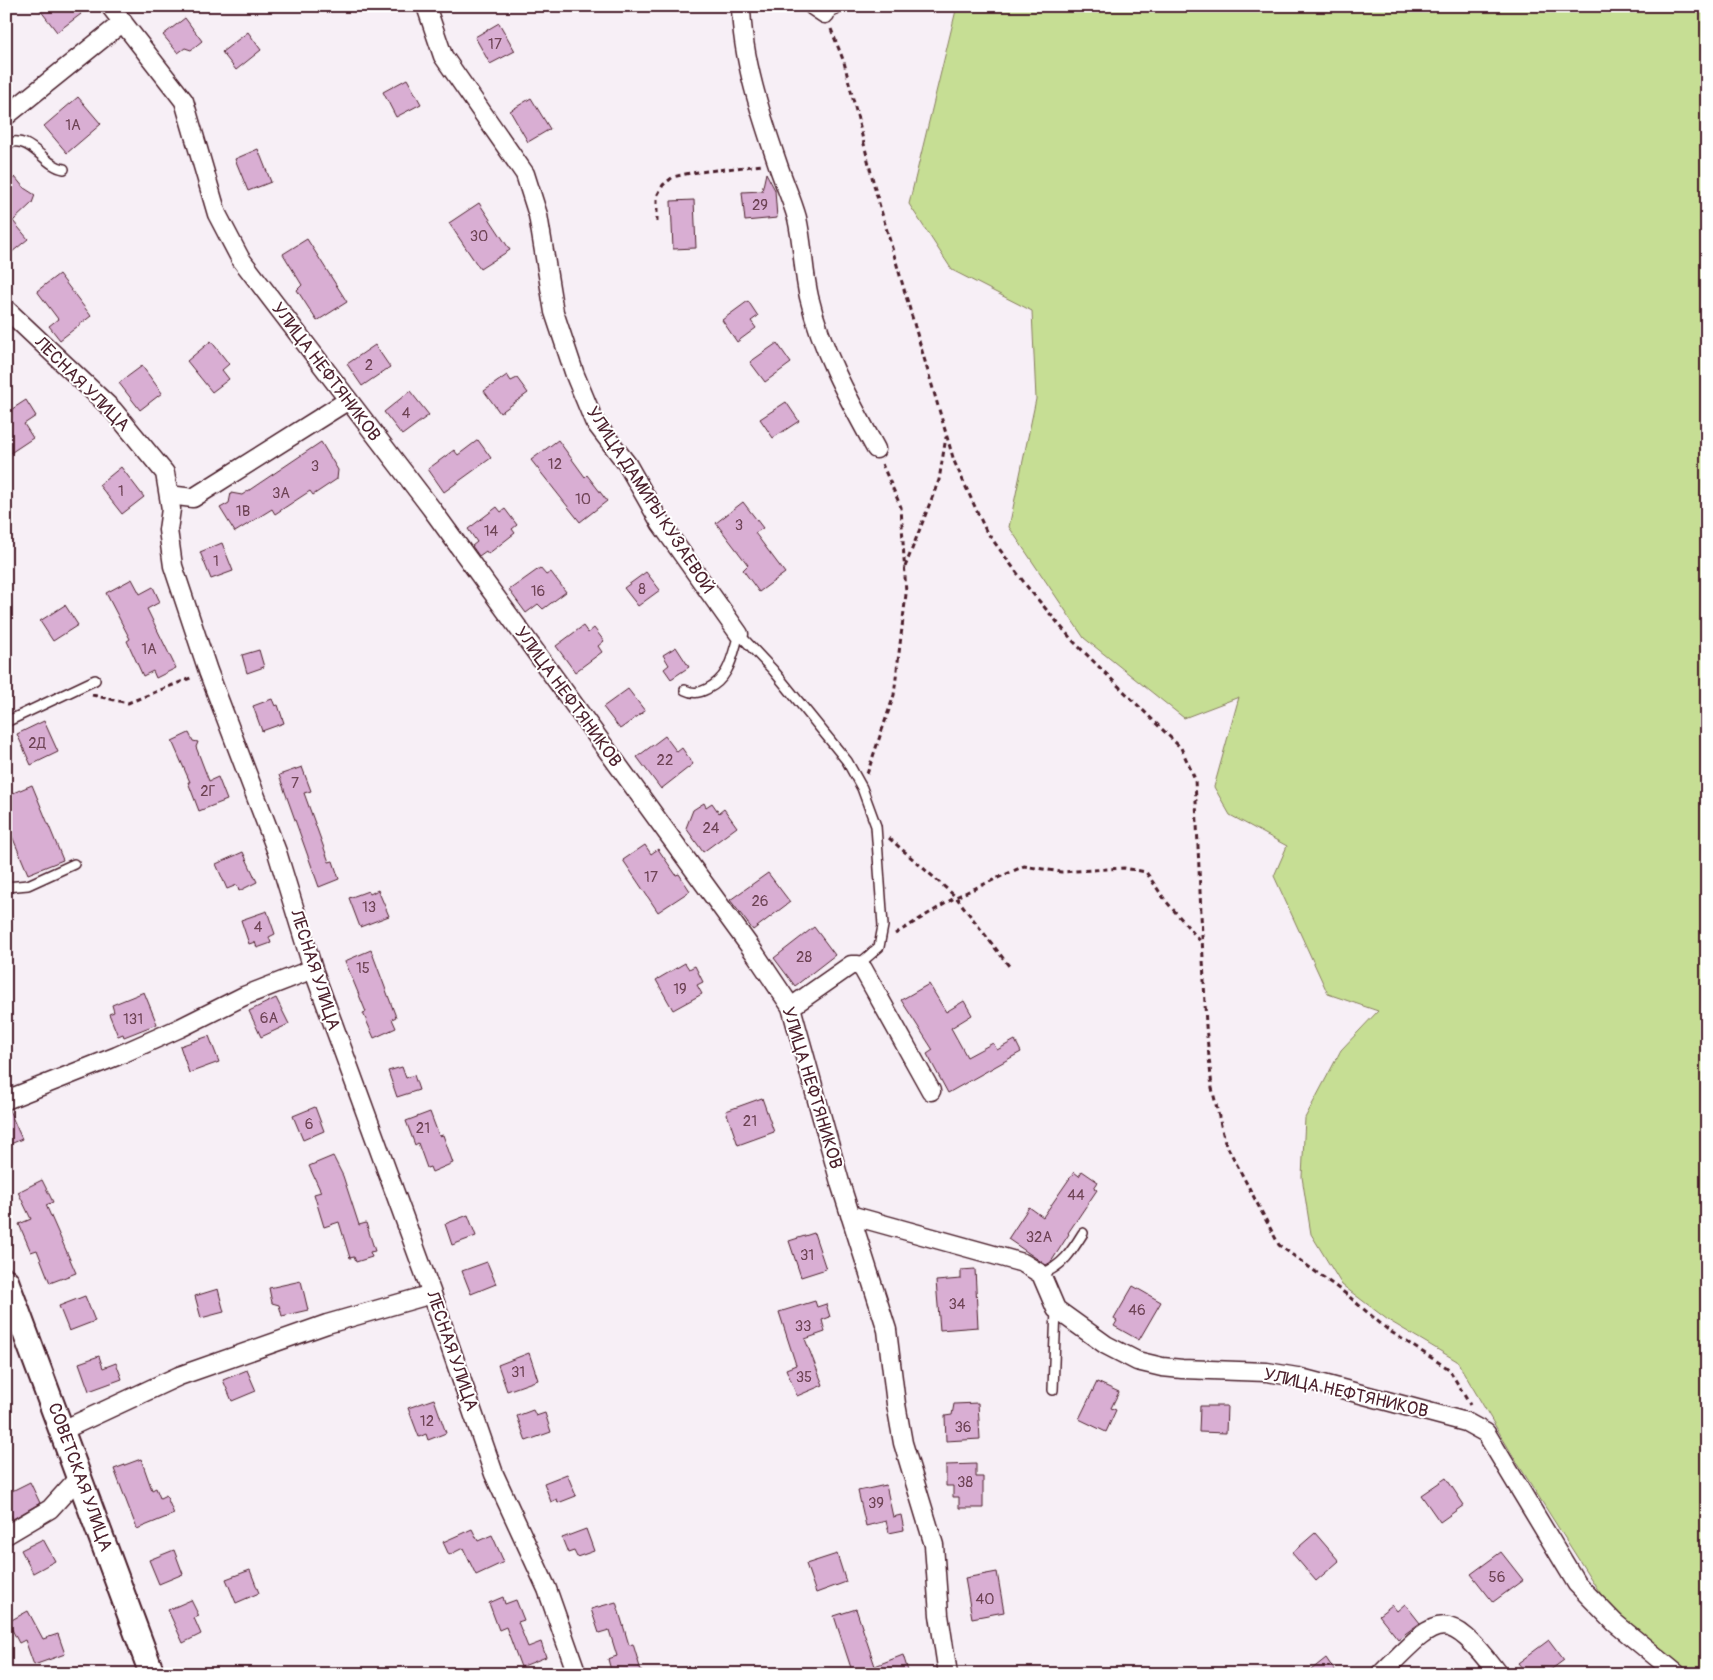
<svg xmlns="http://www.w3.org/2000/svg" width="1713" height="1680" font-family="Pangolin,sans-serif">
	<rect width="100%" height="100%" fill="#f7eff6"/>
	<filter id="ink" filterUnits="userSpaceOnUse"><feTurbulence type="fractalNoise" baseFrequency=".02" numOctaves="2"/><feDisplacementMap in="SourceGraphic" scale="10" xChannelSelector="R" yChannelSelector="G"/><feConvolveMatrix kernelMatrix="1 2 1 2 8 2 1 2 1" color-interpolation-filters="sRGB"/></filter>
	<g filter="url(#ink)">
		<path fill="#c6de94" stroke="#887e60" d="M957,6H1707V1674H1690L1607,1604L1516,1461L1457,1361L1388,1320L1342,1285L1311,1234L1302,1177L1305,1118L1341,1050L1378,1011L1328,994L1274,876L1287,846L1230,815L1214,787L1239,697L1184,718L1084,638L1009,527L1036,399L1032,311L952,270L909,204Z"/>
		<path fill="#d9aed3" stroke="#4a1f2b" d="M37,6H75L81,14L57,32Z
			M185,18L202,41L191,50L185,48L178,53L163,35Z
			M499,23L515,51L490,64L475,37Z
			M248,32L261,50L236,70L222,52Z
			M407,79L421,104L396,117L383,92Z
			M78,97L101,124L67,153L44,126Z
			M531,98L550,129L528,142L510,111Z
			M258,149L271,182L248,191L235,159Z
			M766,173L775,190L777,218L745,221L742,192L762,191Z
			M15,177L24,188L35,195L32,203L13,221L28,239L6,257V185Z
			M694,200L696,248L673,249L671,201Z
			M479,203L510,250L480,269L449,223Z
			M307,239L347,302L317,321L297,290L302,285L283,254Z
			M59,274L91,316L60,340L49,326L58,319L37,291Z
			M748,301L758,316L751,321L756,328L737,342L722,320Z
			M211,341L229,364L222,370L229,379L212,392L187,361Z
			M777,343L791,363L765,382L750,362Z
			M375,345L390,367L362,386L347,364Z
			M142,366L162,393L140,410L119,383Z
			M507,375L511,381L517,378L528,393L500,413L484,391Z
			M410,391L429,415L402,435L384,412Z
			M26,400L36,416L24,424L33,438L6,456V413Z
			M786,402L799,421L773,438L760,419Z
			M478,440L491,458L444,492L428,469L454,450L458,455Z
			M558,440L585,477L587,475L607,501L580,522L531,460Z
			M321,442L338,470L337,479L313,495L310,491L275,514L272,509L235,532L220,508L229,503L231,493L242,495Z
			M121,467L144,497L122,514L99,485Z
			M743,502L763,528L755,533L785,573L759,592L743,570L748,565L716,523Z
			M497,507L501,512L505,509L517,525L512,529L515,533L488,554L486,551L479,556L472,546L477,542L468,529Z
			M222,543L233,571L211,579L200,552Z
			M540,568L546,575L551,572L566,592L543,609L538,604L526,613L509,590Z
			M646,572L660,590L638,606L624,588Z
			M132,579L140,594L153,587L160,602L147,609L176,668L156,678L153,671L143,676L127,641L130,639L106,593Z
			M65,605L78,625L53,641L40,621Z
			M583,626L588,633L594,628L604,641L598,646L602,652L575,672L556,646Z
			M676,647L689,667L671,679L664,669L669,665L663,655Z
			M259,650L264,667L247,673L242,655Z
			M628,689L645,711L620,729L603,707Z
			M272,699L275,706L278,705L284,723L262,731L253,706Z
			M44,721L58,752L31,765L17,734Z
			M189,733L193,741L198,742L196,747L209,781L218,777L227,800L199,811L188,782H190L172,741Z
			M665,736L677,752L682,748L693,764L661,789L637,757Z
			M302,767L311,791L304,793L329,862L333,861L339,879L319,887L279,775Z
			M32,785L63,860L28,874L6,822V796Z
			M704,803L706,807L712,803L719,813L724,809L737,827L703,852L686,828L693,810Z
			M645,845L651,854L658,849L676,875L679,874L690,891L658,912L623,860Z
			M243,852L257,882L239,891L237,885L227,889L216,864Z
			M768,873L790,902L753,930L730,900Z
			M378,890L389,916L360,927L349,898L368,891L370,894Z
			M267,911L275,934L269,937L271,943L257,948L255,942L249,944L241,920Z
			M814,927L835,955L795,986L774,958Z
			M371,950L396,1017L392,1019L396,1028L374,1038L363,1013L366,1012L345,961Z
			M685,963L689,969L695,966L703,982L697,985L702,994L673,1010L656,980Z
			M929,984L946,1012L964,1001L972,1015L951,1028L967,1057L993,1043L997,1050L1015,1040L1021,1052L948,1093L927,1054L933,1050L901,1000Z
			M144,992L157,1024L124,1037L123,1034L118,1036L109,1014L114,1012L112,1005Z
			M276,998L289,1024L261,1037L249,1011Z
			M209,1036L219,1062L189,1073L180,1046Z
			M402,1067L406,1078L414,1075L419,1090L397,1097L388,1071Z
			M762,1098L774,1132L738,1145L726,1111Z
			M315,1107L324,1131L303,1140L293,1116Z
			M6,1110H9L22,1139L6,1146Z
			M430,1112L439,1136L443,1135L453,1163L432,1172L430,1167L427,1168L418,1143L415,1145L406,1121Z
			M333,1156L343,1176L359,1225L366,1223L375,1251L370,1252L372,1257L356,1262L354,1257L350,1258L339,1222L324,1227L314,1194L321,1192L309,1166Z
			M1082,1171L1098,1182L1094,1188L1097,1190L1068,1233L1069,1234L1051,1262L1046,1265L1008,1239L1029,1207L1043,1217L1074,1172L1079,1176Z
			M42,1180L53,1202L46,1205L76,1273L50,1283L37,1250L31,1252L19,1224L31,1219L18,1192Z
			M468,1215L476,1236L452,1245L445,1224Z
			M814,1233L826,1269L801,1277L789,1241Z
			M487,1262L496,1284L471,1294L462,1271Z
			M975,1269L978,1327L940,1330L936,1281L961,1279V1270Z
			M301,1281L308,1310L282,1316L279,1305L272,1303L269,1288Z
			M1133,1286L1161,1302L1139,1340L1114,1326L1117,1321L1114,1319Z
			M218,1289L224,1312L201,1318L195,1296Z
			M85,1296L95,1321L69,1331L59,1306Z
			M815,1301L817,1307L826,1304L830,1317L822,1320L825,1332L805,1339L823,1385L797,1396L786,1369L796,1365L779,1312Z
			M529,1353L538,1380L507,1391L498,1365Z
			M99,1356L103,1368L116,1363L122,1379L89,1391L79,1363Z
			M247,1370L256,1391L232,1401L223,1380Z
			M1097,1382L1119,1392L1111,1408L1116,1410L1106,1432L1079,1419Z
			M434,1399L446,1433L428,1440L426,1434L419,1437L408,1408Z
			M978,1403L980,1439L946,1441L945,1416L952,1415L954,1404Z
			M1200,1406H1227L1226,1433L1199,1432Z
			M533,1410L536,1416L545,1413L551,1432L526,1441L517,1416Z
			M141,1459L152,1490L156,1488L160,1498L166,1495L174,1514L137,1529L114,1469Z
			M976,1464V1477H983V1508H959V1497H953V1486H946V1465Z
			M567,1474L576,1496L558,1503L557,1499L551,1502L544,1483Z
			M1446,1478L1464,1505L1440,1522L1421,1495Z
			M30,1482L40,1503L13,1519L6,1505V1494Z
			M886,1485L893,1517L901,1515L904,1530L889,1533L886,1521L866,1526L858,1491Z
			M472,1529L478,1541L492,1535L504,1562L476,1575L463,1548L449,1555L443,1542Z
			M586,1529L594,1551L577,1557L574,1551L568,1553L562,1538Z
			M1315,1533L1339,1561L1316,1581L1292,1553Z
			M43,1539L55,1561L33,1573L21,1550Z
			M174,1550L183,1574L159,1584L149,1560Z
			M1501,1552L1523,1580L1493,1602L1471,1574Z
			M837,1554L846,1582L816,1593L806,1564Z
			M250,1570L259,1593L236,1603L226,1579Z
			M997,1572L1004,1612L972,1618L965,1578Z
			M503,1597L505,1604L516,1600L524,1620L518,1622L528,1647L541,1642L546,1657L521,1667L506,1627L499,1630L489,1603Z
			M191,1600L199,1616L194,1618L201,1634L183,1643L168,1610Z
			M616,1602L629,1645L633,1644L642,1674H612L608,1659L617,1656L609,1630L599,1633L591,1609Z
			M1405,1604L1420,1623L1398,1639L1379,1615L1392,1605L1397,1611Z
			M856,1609L875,1666L903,1655L909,1674H853L834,1616Z
			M28,1611L43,1639L58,1634L65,1654L34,1665L25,1640L19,1643L8,1622Z
			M1549,1640L1564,1660L1545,1674H1527L1518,1663Z
			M1326,1658L1337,1674H1306Z"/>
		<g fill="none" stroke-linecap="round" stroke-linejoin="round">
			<g stroke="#4a1f2b" stroke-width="12">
				<path id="lane" d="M825,14L843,6
					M6,144C31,133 43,166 64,169
					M739,634L773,670L847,761L862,788L876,826L883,926L879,947L858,965
					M685,690C693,694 699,693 707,689C730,678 732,656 739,634
					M6,722L95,680
					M6,887L28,885L74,864
					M1041,1274C1062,1267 1072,1251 1083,1233
					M1053,1390L1056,1309"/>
			</g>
			<g stroke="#4a1f2b" stroke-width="21">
				<path id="street" d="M110,6L184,101L217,214L240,258L431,508L756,955L791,1007L841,1186L887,1330L896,1404L903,1443L934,1545L939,1615L948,1674
					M426,6L443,56L525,174L538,215L554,312L575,375L594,421L627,464L661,524L739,634
					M741,6C742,59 761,115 778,165C784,183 792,200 797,218C803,244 803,271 809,297C822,352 849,400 876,449
					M813,6L825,14
					M6,116L123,22
					M6,309L113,410L165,473L171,509L168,530L173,566L208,671L277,852L313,969L432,1294L494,1474L547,1589L577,1674
					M169,495L193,498L347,401
					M791,1007L851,965H858L863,969L931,1091
					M6,1100L117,1056L180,1028L244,996L313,969
					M850,1215L1023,1263L1041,1274L1056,1309L1106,1345L1137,1361L1162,1367L1182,1369L1267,1372L1297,1377L1466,1422L1486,1433L1577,1584L1615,1623L1677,1674
					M63,1430L179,1376L327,1324L432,1294
					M6,1535L50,1509L79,1477
					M1381,1674C1437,1618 1444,1603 1498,1674"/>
			</g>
			<g stroke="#4a1f2b" stroke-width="28">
				<path id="secondary" d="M6,1281L152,1674"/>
			</g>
			<path stroke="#4a1f2b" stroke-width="3" stroke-dasharray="5 4" stroke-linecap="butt" d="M831,29L844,62L876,193L954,461L986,531L1029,589L1073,641L1181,748L1195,779L1206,1026L1212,1088L1225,1142L1279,1245L1346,1294L1388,1330L1449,1369L1470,1405
				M657,222V196L663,185L673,177L690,173L762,165
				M905,567L939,480L946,437
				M92,695L128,703L193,677
				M867,774L894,695L906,594L901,507L882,464
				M889,838L956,897L1009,966
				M895,934L956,897L1024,866L1061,872L1124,868L1146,872L1165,900L1201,942"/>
			<use href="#lane" stroke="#fff" stroke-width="9"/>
			<use href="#street" stroke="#fff" stroke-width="18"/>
			<use href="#secondary" stroke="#fff" stroke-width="24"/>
		</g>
	</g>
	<g text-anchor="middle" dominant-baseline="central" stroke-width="4" stroke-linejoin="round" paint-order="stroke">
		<g font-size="15" fill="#6e4355">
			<text x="495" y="44">17</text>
			<text x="73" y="125">1А</text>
			<text x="760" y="205">29</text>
			<text x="479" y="236">30</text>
			<text x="369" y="365">2</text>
			<text x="406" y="413">4</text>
			<text x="555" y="464">12</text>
			<text x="315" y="466">3</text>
			<text x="121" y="491">1</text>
			<text x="281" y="493">3А</text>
			<text x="583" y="499">10</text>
			<text x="243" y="511">1В</text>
			<text x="739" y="525">3</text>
			<text x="491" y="531">14</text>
			<text x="216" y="561">1</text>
			<text x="642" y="589">8</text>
			<text x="538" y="591">16</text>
			<text x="149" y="649">1А</text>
			<text x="37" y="743">2Д</text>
			<text x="665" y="760">22</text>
			<text x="295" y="783">7</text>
			<text x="208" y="791">2Г</text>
			<text x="711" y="828">24</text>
			<text x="651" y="877">17</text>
			<text x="760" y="901">26</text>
			<text x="369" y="907">13</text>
			<text x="258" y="927">4</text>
			<text x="804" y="957">28</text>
			<text x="363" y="968">15</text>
			<text x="680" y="989">19</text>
			<text x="269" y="1018">6А</text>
			<text x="133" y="1019">131</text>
			<text x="750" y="1121">21</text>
			<text x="309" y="1124">6</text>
			<text x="423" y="1128">21</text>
			<text x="1076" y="1195">44</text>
			<text x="1039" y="1237">32А</text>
			<text x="807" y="1255">31</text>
			<text x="957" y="1304">34</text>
			<text x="1137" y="1310">46</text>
			<text x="803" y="1326">33</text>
			<text x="518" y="1372">31</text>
			<text x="804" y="1377">35</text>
			<text x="427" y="1421">12</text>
			<text x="963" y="1427">36</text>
			<text x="965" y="1482">38</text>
			<text x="876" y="1503">39</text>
			<text x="1497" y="1577">56</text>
			<text x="985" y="1599">40</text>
		</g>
		<g font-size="18" fill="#4a1f2b" stroke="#fff">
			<text transform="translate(326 372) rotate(53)">УЛИЦА НЕФТЯНИКОВ</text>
			<text transform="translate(82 384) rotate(45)">ЛЕСНАЯ УЛИЦА</text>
			<text transform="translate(650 500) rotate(57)">УЛИЦА ДАМИРЫ КУЗАЕВОЙ</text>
			<text transform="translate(568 697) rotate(54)">УЛИЦА НЕФТЯНИКОВ</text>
			<text transform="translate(315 970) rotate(72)">ЛЕСНАЯ УЛИЦА</text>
			<text transform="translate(812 1088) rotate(73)">УЛИЦА НЕФТЯНИКОВ</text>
			<text transform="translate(452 1351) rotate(71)">ЛЕСНАЯ УЛИЦА</text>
			<text transform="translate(1346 1393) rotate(13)">УЛИЦА НЕФТЯНИКОВ</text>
			<text transform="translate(80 1477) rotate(70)">СОВЕТСКАЯ УЛИЦА</text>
		</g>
	</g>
	<rect width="1713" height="1680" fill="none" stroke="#fff" stroke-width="25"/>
	<rect x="12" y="12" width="1688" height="1655" fill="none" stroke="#4a1f2b" stroke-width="2" filter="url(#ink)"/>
</svg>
